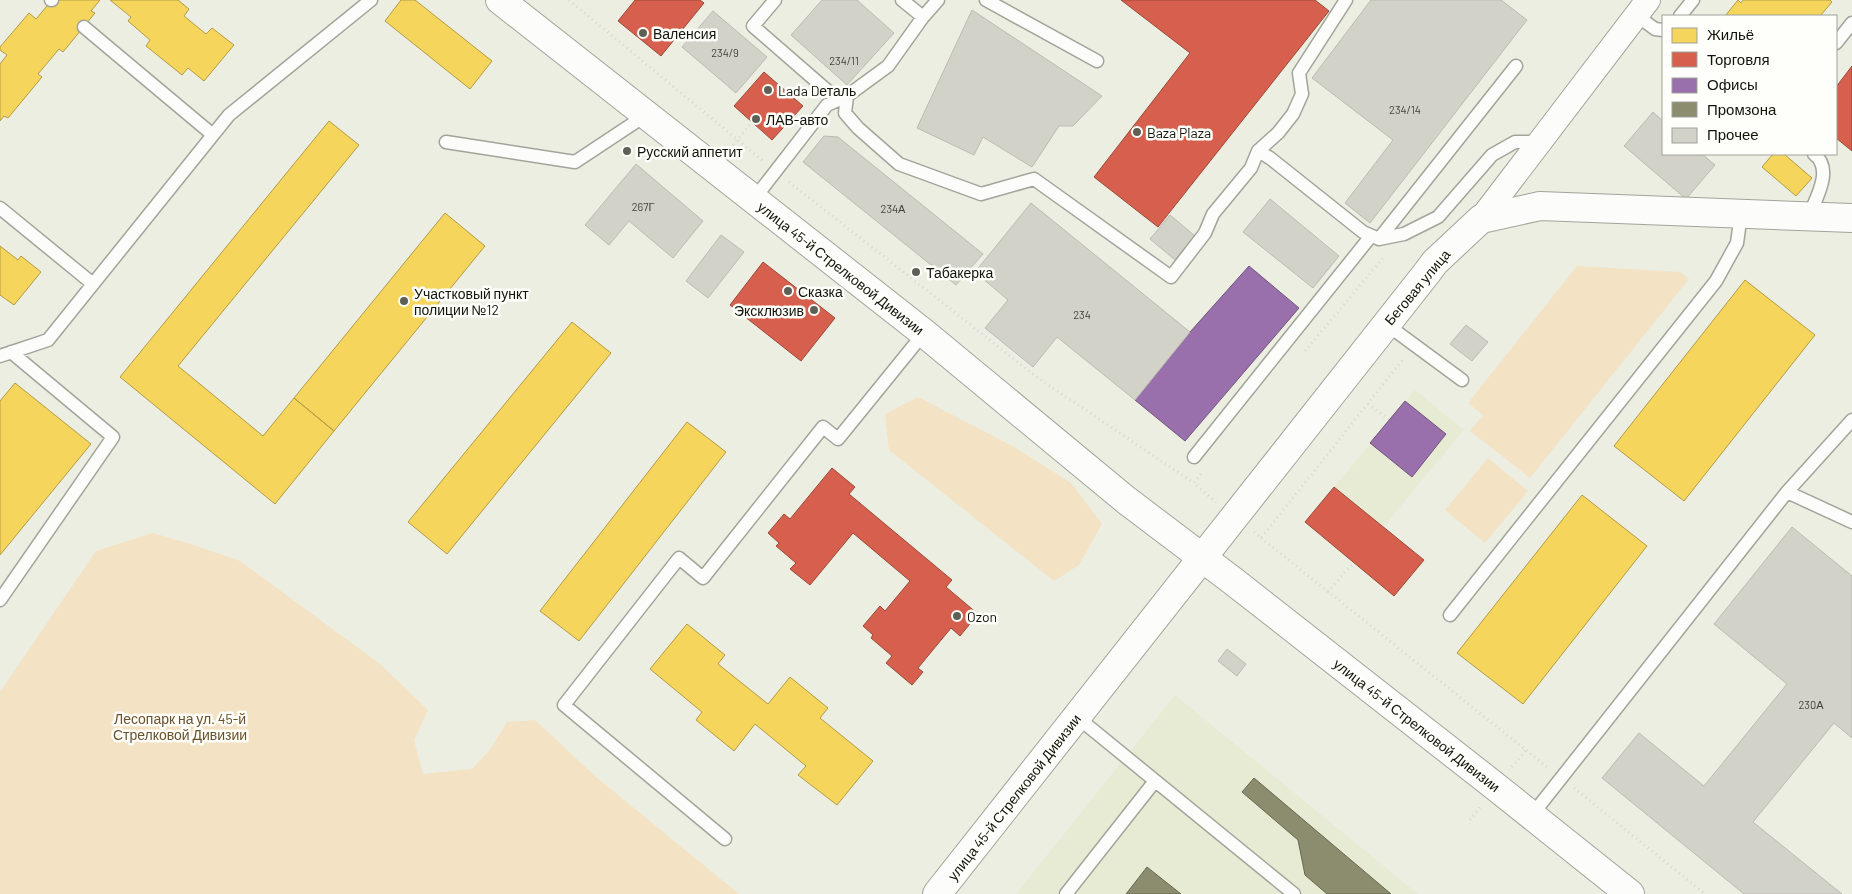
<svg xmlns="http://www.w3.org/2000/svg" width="1852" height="894" font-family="Barlow,sans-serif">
	<rect width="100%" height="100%" fill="#eceee2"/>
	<path fill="#e7ebd4" d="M1415,390L1464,430L1384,526L1424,560L1394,596L1305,522Z
		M1175,695L1418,894H1016Z"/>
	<path fill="#f3e2c3" d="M1577,266L1680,272L1689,279L1530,478L1470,431L1483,415L1468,403Z
		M918,397L1016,448L1071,483L1102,524L1079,565L1054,581L889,450L885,414Z
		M1488,458L1528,491L1485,543L1445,510Z
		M153,533L191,544L240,561L380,664L428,710L414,740L423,774L472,769L489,751L507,722L535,720L596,777L739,894H0V692L96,551Z"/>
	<path fill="#f6d55c" stroke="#b29b44" d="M52,0H100L91,11L95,13L63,52L59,49L38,74L42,77L8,118L4,116L0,121V64L7,55L0,50V47L29,13L36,19Z
		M110,0H178L189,9L184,16L206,34L212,28L234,45L204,81L188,68L182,75L146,46L150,40L128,21L131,17Z
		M401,0H415L492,61L470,89L385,21Z
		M1738,0L1741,3L1743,0H1830L1832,2L1820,16H1725Z
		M329,121L359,145L178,366L263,436L294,398L334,431L275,504L120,377Z
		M1773,154H1784L1812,178L1796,196L1762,167Z
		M445,213L485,246L334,431L294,398Z
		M0,246L18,260L21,256L41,272L14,305L0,295Z
		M1745,280L1815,335L1684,501L1614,446Z
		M572,322L611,353L447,554L408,522Z
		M15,383L91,444L0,555V401Z
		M687,422L726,452L579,641L540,611Z
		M1582,495L1647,546L1523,704L1457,653Z
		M687,624L725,655L718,664L768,704L790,677L828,708L820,718L873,761L837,805L798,775L806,766L755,724L734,751L696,720L702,712L650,669Z"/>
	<path fill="#d6604d" stroke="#9b4939" d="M635,0H700L704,3L661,56L618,21Z
		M1121,0H1315L1329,11L1158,227L1094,177L1190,53Z
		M1852,66V151L1836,138V87Z
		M764,72L803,106L772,140L734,106Z
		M763,262L835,318L801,361L730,305Z
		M832,468L855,487L849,494L952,580L946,587L978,614L960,636L951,628L918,668L923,672L912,685L886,663L892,656L871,638L873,635L863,626L880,606L885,611L910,581L853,533L810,585L790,569L796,563L776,546L779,543L768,533L784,514L790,519Z
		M1334,487L1424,560L1394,596L1305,522Z"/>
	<path fill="#9970ab" stroke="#70547b" d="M1249,266L1299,308L1185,441L1135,400L1190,332Z
		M1405,401L1446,434L1412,477L1370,443Z"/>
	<path fill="#8c8c6e" stroke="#676850" d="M1254,778L1391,894H1327L1305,875L1298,840L1242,792Z
		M1147,867L1181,894H1126Z"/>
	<path fill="#d3d2c8" stroke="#bcbbb2" d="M822,0H857L894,33L847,85L791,35Z
		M1371,0H1501L1527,20L1370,223L1345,203L1393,140L1312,78Z
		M972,10L1102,96L1073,126H1059L1032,167L983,137L974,155L917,128Z
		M713,11L767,57L736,93L682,47Z
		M1653,112L1663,121V154H1702L1715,165L1686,199L1624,146Z
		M824,136L838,137L983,254L956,285L803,162Z
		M636,164L703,221L673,258L629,221L609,245L585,225Z
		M1270,199L1339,256L1313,288L1243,232Z
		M1031,203L1190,332L1135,400L1057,337L1033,367L985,328L1008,300L975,272Z
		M1170,215L1195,236L1175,260L1150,239Z
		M721,235L744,252L708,298L686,281Z
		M1466,325L1488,342L1472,361L1450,344Z
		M1792,527L1852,576V738L1834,723L1753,822L1842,894H1744L1602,778L1639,733L1704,786L1787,684L1714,624Z
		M1227,649L1246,664L1237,676L1218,661Z"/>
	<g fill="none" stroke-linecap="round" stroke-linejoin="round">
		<g stroke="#a2a49a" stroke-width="15">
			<path id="lane" d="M51,0H52
				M775,0L753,26L838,100
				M902,0L923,17
				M986,0L1097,61
				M1636,15L1655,29L1663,30
				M1680,16L1693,0
				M84,27L213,135
				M1836,43L1852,23
				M847,96L845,113L858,128L899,164L981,194L1034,179L1171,277L1205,233L1213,214L1251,168L1258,151L1278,133L1293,114L1302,94L1299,73L1346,0
				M446,142L575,162L646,115
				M1258,151L1270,158L1363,232L1379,239L1404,234L1438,217L1492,155L1515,142H1539
				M754,199L827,105L847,96L888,66L923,17L938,0
				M0,208L93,284
				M1809,216C1816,198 1834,169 1814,154
				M1379,239L1516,66
				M1386,324L1462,380
				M0,356L48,340L229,115L371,0
				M1194,457L1371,236
				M1787,492L1852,420
				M0,600L113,437L11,352
				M1450,615L1716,281L1737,243L1741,214
				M1077,717L1294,894
				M1532,815L1787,492L1852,522
				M725,839L564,705L679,558L703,578L823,427L838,439L924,333
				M1066,894L1155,781"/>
		</g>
		<g stroke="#a2a49a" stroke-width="26">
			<path id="street" d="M1481,219L1648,0"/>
		</g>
		<g stroke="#a2a49a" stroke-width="30">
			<path id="secondary" d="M500,0L924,333L1126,500L1233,581L1496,787L1630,894
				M937,894L1426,274L1435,262L1481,219L1540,206L1852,218"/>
		</g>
		<path stroke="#d5d6d2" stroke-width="3" stroke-dasharray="1 4" stroke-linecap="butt" d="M569,0L763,161
			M730,149L752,122
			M789,182L1038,378L1194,483
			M1305,351L1383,258
			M1368,404L1390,420
			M1201,474L1194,483L1216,502
			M1254,532L1261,538L1404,358
			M1261,538L1547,767
			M1328,592L1353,563
			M1512,767L1526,750
			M1574,788L1705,894
			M1470,820L1480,807"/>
		<use href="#lane" stroke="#fcfcfb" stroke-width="12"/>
		<use href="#street" stroke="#fcfcfb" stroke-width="24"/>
		<use href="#secondary" stroke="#fcfcfb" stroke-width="28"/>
	</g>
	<g fill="#5e6056" stroke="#fefffa" stroke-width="2">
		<circle cx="643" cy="33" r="5"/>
		<circle cx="768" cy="90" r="5"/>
		<circle cx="756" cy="119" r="5"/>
		<circle cx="1137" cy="132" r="5"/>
		<circle cx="627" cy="151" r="5"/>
		<circle cx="916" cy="272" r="5"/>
		<circle cx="788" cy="291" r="5"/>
		<circle cx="404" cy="301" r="5"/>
		<circle cx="814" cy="310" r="5"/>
		<circle cx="957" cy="616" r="5"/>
	</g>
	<g text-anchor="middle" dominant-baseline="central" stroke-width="5" stroke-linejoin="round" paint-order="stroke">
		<g font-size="11" fill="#42443a">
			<text x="725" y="52">234/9</text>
			<text x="844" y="60">234/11</text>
			<text x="1405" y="109">234/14</text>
			<text x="643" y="206">267Г</text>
			<text x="893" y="208">234А</text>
			<text x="1082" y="314">234</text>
			<text x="1811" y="704">230А</text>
		</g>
		<g font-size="14" fill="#12140b" stroke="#fefffa" text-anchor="start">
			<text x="653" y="33">Валенсия</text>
			<text x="778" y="90">Lada Dеталь</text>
			<text x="766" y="119">ЛАВ-авто</text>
			<text x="1147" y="132">Baza Plaza</text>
			<text x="637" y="151">Русский аппетит</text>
			<text x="926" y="272">Табакерка</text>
			<text x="798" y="291">Сказка</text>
			<text x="414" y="293">Участковый пункт<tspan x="414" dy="16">полиции №12</tspan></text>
			<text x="804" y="310" text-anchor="end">Эксклюзив</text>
			<text x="967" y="616">Ozon</text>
		</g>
		<g font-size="14" fill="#12140b" stroke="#fefffa">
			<text transform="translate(841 268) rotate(38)">улица 45-й Стрелковой Дивизии</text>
			<text transform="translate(1417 287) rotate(-50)">Беговая улица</text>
			<text transform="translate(1417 725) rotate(38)">улица 45-й Стрелковой Дивизии</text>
			<text transform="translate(1014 797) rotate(-52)">улица 45-й Стрелковой Дивизии</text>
		</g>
		<g font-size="14" fill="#69512a" stroke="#fefffa">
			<text x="180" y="718">Лесопарк на ул. 45-й<tspan x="180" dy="16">Стрелковой Дивизии</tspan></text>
		</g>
	</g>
	<rect x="1662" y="15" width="175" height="140" fill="#fefffa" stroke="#a0a19a"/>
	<rect x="1672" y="28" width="25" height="15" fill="#f6d55c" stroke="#a0a19a"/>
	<text x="1707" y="40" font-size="15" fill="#12140b">Жильё</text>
	<rect x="1672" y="52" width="25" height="15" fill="#d6604d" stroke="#a0a19a"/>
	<text x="1707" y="65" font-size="15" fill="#12140b">Торговля</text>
	<rect x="1672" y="78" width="25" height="15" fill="#9970ab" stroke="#a0a19a"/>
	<text x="1707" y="90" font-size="15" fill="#12140b">Офисы</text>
	<rect x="1672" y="102" width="25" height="15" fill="#8c8c6e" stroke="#a0a19a"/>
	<text x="1707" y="115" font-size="15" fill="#12140b">Промзона</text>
	<rect x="1672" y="128" width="25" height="15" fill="#d3d2c8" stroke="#a0a19a"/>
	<text x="1707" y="140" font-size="15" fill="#12140b">Прочее</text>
</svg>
